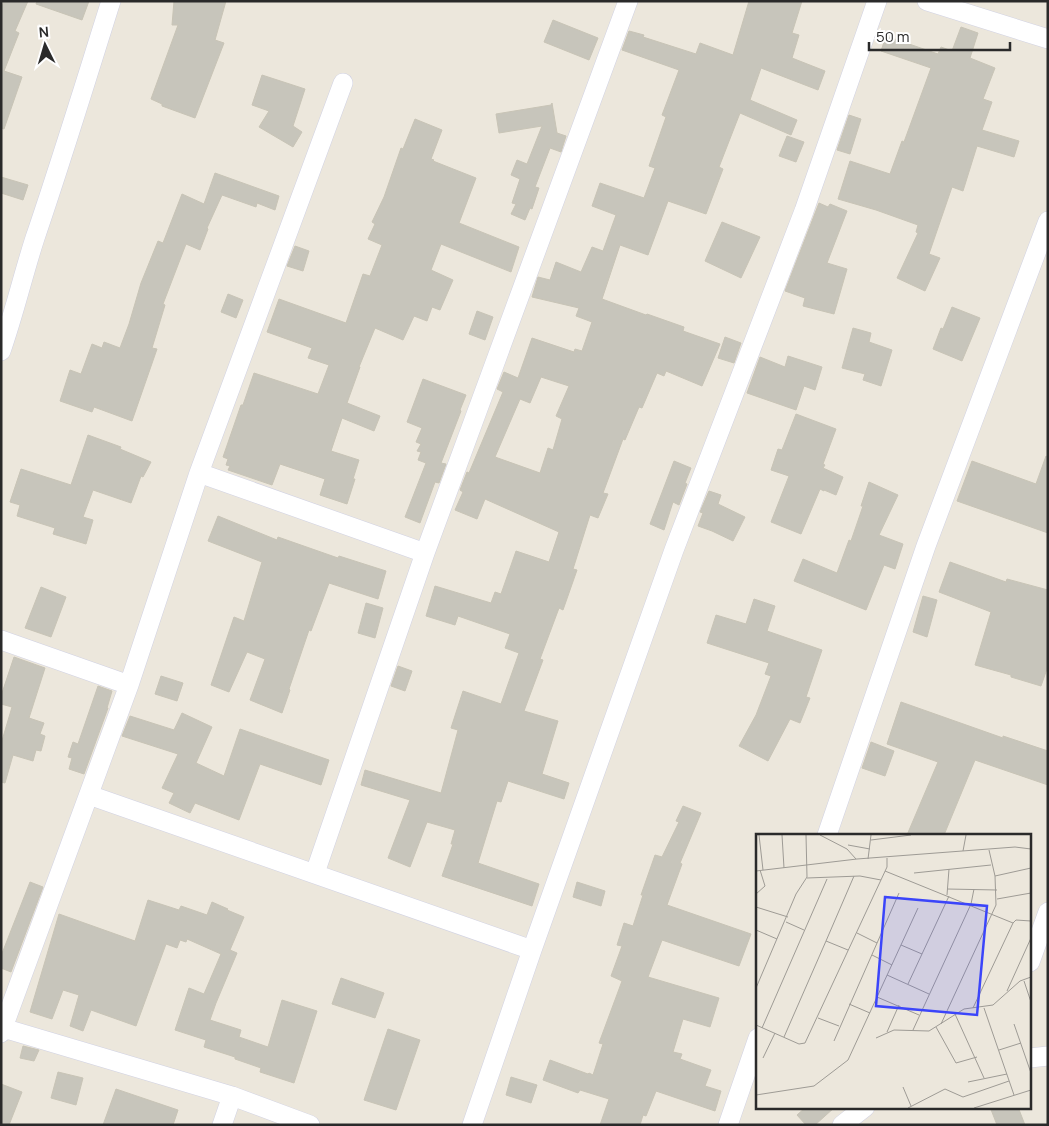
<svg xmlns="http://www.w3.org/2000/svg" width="1049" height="1126" font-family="Manrope,sans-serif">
	<rect width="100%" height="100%" fill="#ece7dc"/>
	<path fill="#c7c5bb" stroke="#c8c4b6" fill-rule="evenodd" d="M4,1H28L15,31L19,33L4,71L22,77L4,129L1,128V9Z
		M37,1H89L82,20L36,4Z
		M174,1H226L215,40L224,43L195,118L162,106V104L151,99L178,25H172Z
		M749,1H802L792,33L799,35L792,58L825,71L818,90L761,68L750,100L797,120L791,135L740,113L719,167L723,169L706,214L668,201L648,255L620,245L602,299L646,315L647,314L684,327L683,331L720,344L702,386L666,371L664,376L657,373L642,408L639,407L625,440L623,439L603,493L608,494L598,518L590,515L573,569L577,570L563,610L559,608L540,659L543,660L524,711L558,721L542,774L569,783L564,799L508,781L501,802L497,801L478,863L539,884L532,906L442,876L453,844H451L455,830L427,822L410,867L388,858L410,800L361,785L365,770L441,793L458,730L451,728L463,691L501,704L519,653L505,648L510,634L458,616L455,625L426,616L435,586L491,603L495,592L501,594L516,551L549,562L559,532L485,499L477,519L455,510L463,492L460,490L467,472L469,473L503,392L497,389L504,372L518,378L532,338L574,352L575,349L582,351L592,322L576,316L579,308L532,297L538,277L550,280L556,262L581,272L592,247L603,251L616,215L592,206L600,183L644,198L655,168L649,166L666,117L662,115L679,70L622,50L629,31L644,35L643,37L696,54L700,43L733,55ZM541,377L569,386L556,416L562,419L553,450L548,448L540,473L495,457L520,399L530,403Z
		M553,20L598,38L589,60L544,42Z
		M961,27L978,33L970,58L995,68L983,99L992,102L982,130L1019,141L1014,157L977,146L963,191L952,187L929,254L940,258L925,291L897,278L918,233L916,232L918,225L876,210L838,199L850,161L890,174L902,141L904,142L931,68L881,51L886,36L938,54L941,47L952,51Z
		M262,75L305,89L293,126L302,132L293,147L259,127L269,111L252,105Z
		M552,103L557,133L566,136L561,152L550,148L535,187L539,188L532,209L530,208L525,220L511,214L516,204L512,203L520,179L511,175L517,160L527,164L542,126L499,133L496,114L551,105Z
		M849,115L861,119L850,154L837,150Z
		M415,119L442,130L431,159L434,160L433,161L476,178L459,223L519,247L511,272L441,244L431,270L453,280L440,310L432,307L427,321L414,316L403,340L375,328L359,367H360L347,403L380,416L374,431L342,418L331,451L359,460L353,479H355L347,504L320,495L325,479L280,464L272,485L228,470L230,466L226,465L228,459L223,457L241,405H243L254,373L318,394L329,365L308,358L312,348L267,332L279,299L346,323L363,274L370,276L382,245L368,239L375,224L372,222L384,197L401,148L403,149Z
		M787,136L804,142L796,162L779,156Z
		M215,173L279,196L275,210L257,203L256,207L222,195L207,228L208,229L200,250L186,244L163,304L165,305L152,348L157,349L132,421L94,407L92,412L60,401L70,370L81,374L92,344L102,348L104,342L120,348L129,324L141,283L158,241L163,243L182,194L204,204Z
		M1,177L28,185L23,200L1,193Z
		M819,203L828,207L830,204L847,211L827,263L847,269L834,314L803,306L805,298L785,291Z
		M722,222L760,237L741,278L705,261Z
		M295,246L309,251L303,271L287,266Z
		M228,294L243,300L236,318L221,312Z
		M952,307L980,318L962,361L933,349L941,328L943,329Z
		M477,311L493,317L485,340L469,334Z
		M853,328L871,333L869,342L892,350L881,386L863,380L865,374L842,368Z
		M725,337L741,343L734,363L718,358Z
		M788,356L822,367L815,390L804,386L796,410L747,393L760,357L785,367Z
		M423,379L466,395L460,410L461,411L441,463L446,464L439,483L435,482L420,523L405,517L426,463L418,460L421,452L417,451L421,444L416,442L422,428L407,422Z
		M796,414L836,429L823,464L825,465L823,468L843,477L836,495L824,490V491L820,489L801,534L771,522L789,476L771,470L778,449L782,450Z
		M88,435L121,447L120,449L151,462L143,477L141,476L131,503L93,490L83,517L93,520L86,544L53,534L55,528L17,516L20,505L10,502L21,469L71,485Z
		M1046,456L1048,457V533L957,501L972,461L1036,484Z
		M674,461L691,468L685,483L687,484L679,505L673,502L664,530L650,524Z
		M869,482L898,495L879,535L903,544L895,569L884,565L866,610L794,581L803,559L837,573L849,540L851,541L863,506H861Z
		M709,491L721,495L718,504L745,517L733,541L712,531L698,526L703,513L700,512Z
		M218,516L277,540L278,537L338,558L339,556L386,571L378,599L329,583L311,631L309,630L289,689L290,690L282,713L250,700L265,659L247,652L229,692L211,685L234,617L244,621L262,562L208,541Z
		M950,562L1006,582L1007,579L1048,590V666L1041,686L1011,677V675L975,665L991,612L939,592Z
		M41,587L66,597L51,637L25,628Z
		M923,596L937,600L927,637L913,632Z
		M754,599L775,606L767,631L822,650L806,697L810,698L800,723L790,719L768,761L739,746L756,715L771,676L765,674L769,663L707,643L716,615L746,624Z
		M366,603L383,608L375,638L358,633Z
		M14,657L45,668L29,718L44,723L40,734L45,736L41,751L36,750L33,761L13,755L5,783L1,782V744L12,707L1,704V696Z
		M398,666L412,671L405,691L391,686Z
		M161,676L183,683L177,701L155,694Z
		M98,686L112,691L107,708H108L84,774L69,769L72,758L68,757L73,742L78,744Z
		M901,702L1003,738V736L1048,751V785L975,760L944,835H907L938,762L887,744Z
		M182,713L212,727L196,763L224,776L240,729L329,760L321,785L260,764L239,820L195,803L190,813L169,803L174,793L162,788L178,754L122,736L130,716L174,730Z
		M871,742L894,751L885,776L862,768Z
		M683,806L701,813L680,863L682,864L667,905L751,934L739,966L662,940L648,977L719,998L710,1027L683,1019L673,1052L682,1054L680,1059L711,1070L705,1086L721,1091L715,1111L656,1091L646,1116L643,1115L640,1125H600L609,1099L580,1090L578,1093L543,1080L550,1060L588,1074L589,1073L593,1075L603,1044L599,1043L622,981L611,976L622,946L617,945L624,923L633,926L643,895H641L655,855L662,857L679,822L676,821Z
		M30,882L43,887L11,972L1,968V956Z
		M577,882L605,891L601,906L573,897Z
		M148,900L179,910L181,906L207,915L212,902L228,909L227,910L244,917L230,950L237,953L216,1003L210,1020L241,1030L239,1037L268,1047L282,1000L317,1011L294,1083L260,1072L261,1068L235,1059V1057L204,1047L206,1040L175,1030L189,988L204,994L221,954L187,939L186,942L180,940L177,948L166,944L136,1026L91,1010L83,1031L70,1026L79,995L63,990L52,1019L30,1012L59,914L135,941Z
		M341,978L384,993L375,1018L332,1004Z
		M388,1029L420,1040L396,1110L364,1100Z
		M23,1046L39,1050L34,1061L20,1058Z
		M58,1072L83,1078L76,1105L51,1098Z
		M511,1077L537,1085L531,1103L506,1095Z
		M1,1084L22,1092L9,1125H1Z
		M116,1089L178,1110L173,1125H103Z
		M806,1107H835L815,1125H806L797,1115Z
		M990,1107H1018L1025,1125H997Z"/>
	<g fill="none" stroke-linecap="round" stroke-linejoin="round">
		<g stroke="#d1d2e3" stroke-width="20">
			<path id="street" d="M927,1L1048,39
				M1,351C14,314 23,275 35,238C62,159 86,80 111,1
				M199,473L425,553
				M1,640L129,685
				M89,795L532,950
				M827,835L926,546L1048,221
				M315,873L425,553L628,1
				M1030,962L1048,912
				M3,1028L232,1096L310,1125
				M1,1033L129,685L199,473L343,83
				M1030,1058L1048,1056
				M222,1125L232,1096
				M472,1125L532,950L674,550L804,211L877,1
				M728,1125L758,1038
				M842,1125L865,1107"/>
		</g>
		<use href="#street" stroke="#fff" stroke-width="19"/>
	</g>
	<g transform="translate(756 834)">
		<rect width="275" height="275" fill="#ece7dc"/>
		<path fill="none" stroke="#9e9b95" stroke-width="1" d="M3,1L7,36M26,1L28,34M64,1L91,15L100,25M115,6L155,1M92,11L114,15M207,17L210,1M112,25L115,1M0,37L101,25L259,13L275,15M129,37L257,89M158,39L235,31M239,42L275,34M51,44L104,42L125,46M191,55L241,56M0,60L9,52L4,36M191,61L193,35M241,65L275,59M0,73L32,83M30,88L48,96M0,96L21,105M101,99L121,109M70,107L98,42M145,111L166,120M116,121L136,131M131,141L173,160M268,147L275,168M152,150L193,62M0,154L40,60L51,43L50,1M251,157L275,104M121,163L163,181M93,170L114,179M217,174L257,89L260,86L275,87M228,174L258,261M199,180L228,244M62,184L83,192M185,190L240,71L239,42L233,16M258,190L275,239M0,191L43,210L49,209L131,33V24M180,193L200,229L221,223M6,194L71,45M157,196L215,70L218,55M131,198L143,171M28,203L70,107L92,116M120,204L138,196L173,197L208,175L237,171L264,147L275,143M78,207L143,59M243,216L265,209M7,224L19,199M212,248L251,240M147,253L155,272M0,261L58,252L92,226L162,74M152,274L189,255L207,263L253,247M218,274L275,256"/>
		<path fill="#3b45fa" fill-opacity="0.15" stroke="#3b45fa" stroke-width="2.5" d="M129,63L231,72L221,181L120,172Z"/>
		<rect width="275" height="275" fill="none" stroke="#2a2a2a" stroke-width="2.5"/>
	</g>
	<rect width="1049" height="1126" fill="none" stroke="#2a2a2a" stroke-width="5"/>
	<g transform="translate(45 45) rotate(355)" stroke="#ffffff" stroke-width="4" paint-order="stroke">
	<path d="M0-4L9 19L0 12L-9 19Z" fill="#2a2a2a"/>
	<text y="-8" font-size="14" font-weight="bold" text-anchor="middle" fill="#2a2a2a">N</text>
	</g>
	<path d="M869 42v8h141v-8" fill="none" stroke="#2a2a2a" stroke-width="2.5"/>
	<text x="876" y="42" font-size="15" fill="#2a2a2a" stroke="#ffffff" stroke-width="4" paint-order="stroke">50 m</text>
</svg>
